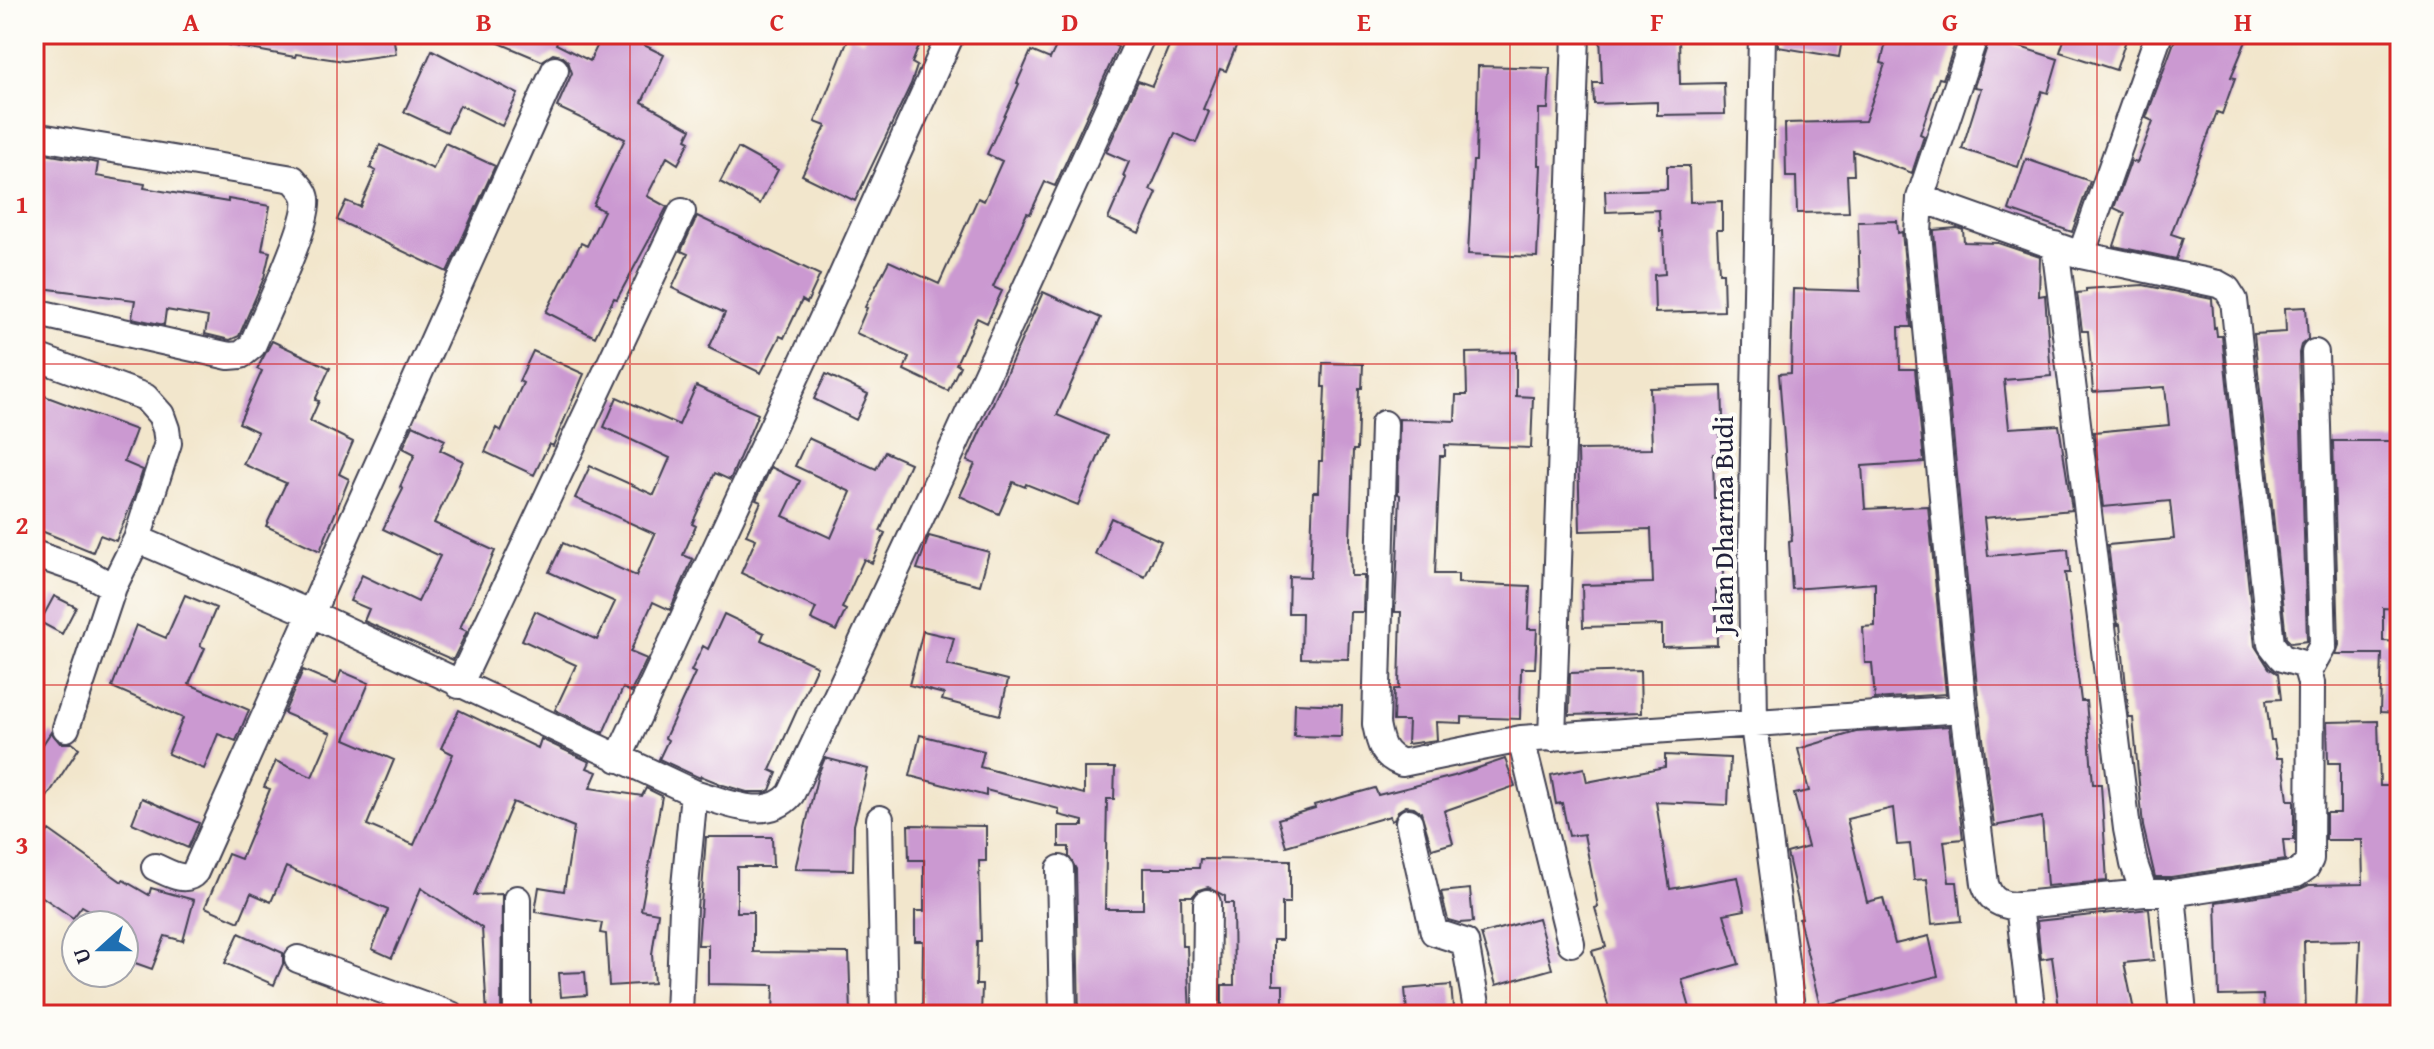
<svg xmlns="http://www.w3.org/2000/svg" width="2434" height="1049" font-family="'Gentium Book Plus',serif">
	<rect width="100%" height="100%" fill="#fdfcf7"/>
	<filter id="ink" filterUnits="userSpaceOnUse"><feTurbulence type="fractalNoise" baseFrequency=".0125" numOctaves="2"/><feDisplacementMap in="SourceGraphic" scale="16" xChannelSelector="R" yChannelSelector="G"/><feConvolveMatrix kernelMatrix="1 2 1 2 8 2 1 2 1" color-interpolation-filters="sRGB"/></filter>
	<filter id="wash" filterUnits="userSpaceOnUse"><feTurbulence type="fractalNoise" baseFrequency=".006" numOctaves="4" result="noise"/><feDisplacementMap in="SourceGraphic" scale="32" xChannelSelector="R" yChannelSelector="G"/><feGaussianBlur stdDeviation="1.8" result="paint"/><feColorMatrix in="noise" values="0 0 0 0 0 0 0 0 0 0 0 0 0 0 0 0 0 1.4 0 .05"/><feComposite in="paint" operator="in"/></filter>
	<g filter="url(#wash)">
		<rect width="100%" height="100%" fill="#f2e6cc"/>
		<g id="blocks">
			<path fill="#cb99d1" d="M229,34H393L396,54L344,61L296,54L295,57L228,45Z
				M478,34H560L556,44L590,61L603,34H622L664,55L642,102L691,129L686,139L690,141L678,164L667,157L647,196L667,207L617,299L614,298L595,337L546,312L581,243L587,246L604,211L593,205L625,139L557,107L572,73L568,61L562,56L553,54L542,61Z
				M866,34H924L912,63L917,66L911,84L855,201L802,175L826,126L815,122L850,35L863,41Z
				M1062,34H1119L1114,45L1118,47L1055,186L1045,182L1030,214L1027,213L993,287L1002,291L987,323L977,318L956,364L960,366L948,391L904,370L909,357L856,333L867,308L865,307L889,261L939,284L978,198L984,201L1002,161L987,154L1019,84L1017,83L1031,51L1050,59Z
				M1174,34H1225L1239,39L1226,71L1220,69L1203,109L1209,112L1196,143L1175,133L1150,190L1157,193L1139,233L1108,219L1126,178L1123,176L1129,162L1106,152L1138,81L1152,86Z
				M1600,34H1679L1680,84L1724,83L1725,114L1657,115V102L1594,104L1593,83H1602Z
				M1778,34H1843L1839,57L1778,47Z
				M1888,34H1958L1943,79L1939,78L1920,134L1924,136L1912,173L1853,151L1854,175H1847L1849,212L1797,213L1796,177H1786L1785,123L1865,121L1885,64L1881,63Z
				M1991,34H2014L2011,44L2058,59L2048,93L2042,91L2018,167L1962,149L1981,88L1974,87Z
				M2066,34H2128L2116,70L2060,52Z
				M2177,34H2249L2231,77L2235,78L2222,114L2217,112L2171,234L2183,238L2176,259L2114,246L2125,213L2114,208L2131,161L2137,163L2153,121L2146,118Z
				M432,50L518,94L502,126L460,105L447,132L404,112Z
				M1478,66L1550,68L1548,109H1539L1538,165H1541L1537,257L1468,254L1473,161H1476Z
				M445,143L495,166L447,272L337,220L346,201L360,207L376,171L370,168L380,145L433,169Z
				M738,148L778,170L760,204L720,182Z
				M45,154L98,163L96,176L145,184L144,188L228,202V199L270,206L262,250L270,252L264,278L239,336L230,340L205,334L208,317L166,310L164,325L132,318L135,300L34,287V172L42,173Z
				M2026,159L2090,181L2072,232L2009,210Z
				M1667,166H1689L1690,202L1722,201V230H1717L1719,273H1723L1724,311L1655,313L1654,275L1665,274L1663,231H1660L1659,210L1606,212L1605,191L1667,189Z
				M697,216L820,275L807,303L802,300L784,338L780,336L761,373L709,348L725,313L672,288L688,254L681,251Z
				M1897,221L1898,233L1902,232L1911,327H1899L1900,369H1915L1924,462L1862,466L1865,509L1928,506L1946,694L1875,699L1872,663H1865L1863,627L1875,626V583L1792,589L1789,542L1792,541L1779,374L1791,373L1793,289L1860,291L1858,222Z
				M1957,228L1963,230L1964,242L1998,243L2040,257L2039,296L2045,295L2051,376L2004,380L2009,428L2059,425L2072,510L1984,518L1988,556L2068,549L2070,573H2065L2081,701H2086L2093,784H2101L2107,881L2047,886L2042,817L1994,826L1979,707L1934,233V230Z
				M2143,285L2212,299L2214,328L2216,327L2217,336H2222L2255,646L2269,668L2278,674L2281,699L2266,700L2271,740H2274L2277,758H2283L2288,800H2294V840H2283L2285,860L2171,877H2155L2143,826L2133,718H2129L2120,624L2118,625L2108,545L2174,539L2170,501L2103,507L2094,432L2169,425L2165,387L2093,392L2088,331H2082L2077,293L2086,292V289Z
				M1043,292L1101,318L1057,415L1107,436L1078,505L1026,484L1025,487L1013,482L999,514L960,496L975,464L967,461Z
				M2306,307L2308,339L2301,345L2299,353L2307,641L2291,643L2286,638L2254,334L2286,332L2285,308Z
				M272,341L330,368L315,400L319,401L310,421L353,442L339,474L349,479L320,551L266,526L286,483L243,464L258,432L239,423L262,371L257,369Z
				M533,351L584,374L553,446L549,444L534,475L485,452L496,428L501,431L523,383L519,381Z
				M1516,352V396L1533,397L1531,448L1445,445V456H1440L1435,574H1458V583L1530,586L1528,629H1537L1535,668H1521L1520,719L1462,717V723L1436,722L1437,740L1407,744L1408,721H1393L1394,689H1399L1401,612H1395L1400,495L1398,494L1399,419L1455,421L1456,395H1467L1466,353Z
				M1323,363L1363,364L1362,388H1359L1357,450H1353L1350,539L1351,576H1364L1363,612H1350L1348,659L1301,658L1302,613H1288L1289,576L1310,577L1313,492H1318L1319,461H1322L1325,387H1322Z
				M826,374L868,394L856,420L814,399Z
				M696,386L758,414L730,480L715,473L692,524L696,526L683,555L693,559L670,610L653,602L630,652L647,659L631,692L623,688L603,733L555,710L576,665L522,640L535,611L597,640L615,602L549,572L563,543L636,576L655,534L575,498L590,466L654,495L670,458L604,427L617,397L679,425Z
				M1722,386L1723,417H1719L1720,453L1713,454L1714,498H1718L1724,590H1716L1717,645L1662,647V625L1583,627L1582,585L1653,583L1651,529L1580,531L1578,450L1652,449L1650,388Z
				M34,392L136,430L124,462L143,470L133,500L116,541L100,535L93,552L34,528Z
				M413,425L445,440L440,450L463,461L434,523L495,551L460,628L467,631L453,660L364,621L369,609L350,601L362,575L418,602L440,556L383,529L403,489L400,487L415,454L403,448Z
				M808,438L876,469L885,452L910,463L880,531L885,533L872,563L864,559L842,608L846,610L836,631L811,619L816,608L741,573L756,539L746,535L761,502L756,500L771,467L800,481L783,516L831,538L851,492L795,466Z
				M2333,441H2400V609L2383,608V641L2400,642V713L2380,712L2382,654H2336L2339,645Z
				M1111,518L1161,541L1145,577L1095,554Z
				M929,536L989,552L980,585L917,569Z
				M185,595L216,608L200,646L205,648L189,684L249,710L236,741L218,734L204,769L168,754L183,718L112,687L136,625L166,638Z
				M54,596L76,607L62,634L40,622Z
				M724,614L764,633L761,640L817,666L770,770L777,773L770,790L766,792H747L723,785L701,776L700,778L659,759L668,740L665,738L695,673L691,671L703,646L708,649Z
				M923,631L954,638L947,665L1008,680L1000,715L942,700L944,694L909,685Z
				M303,670L336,684L341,671L369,683L345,739L394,760L367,825L414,845L453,754L441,748L459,710L538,748L541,739L590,762L587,768L597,772L590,788L642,796L646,788L662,796L641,910L658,913L652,954L654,983L609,986L606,934L600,933L602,923L535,912L539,887L564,891L574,827L513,802L474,895L502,894L501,1015H487L482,928L421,888L392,958L372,949L388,910L286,867L271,902L251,893L239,922L205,907L228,854L241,859L270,789L264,787L276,761L312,777L331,733L284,713Z
				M1640,671L1641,713L1569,715L1570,673Z
				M1295,703L1342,705L1341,737L1294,736Z
				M2378,721L2380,786H2400V1012H2394V1015H2357L2360,940L2304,941L2306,1015H2264L2263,995L2219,996L2216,902L2298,890L2309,885L2363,884L2362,840H2326V813H2340V763H2328L2327,722Z
				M1949,726L1963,839L1944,841L1949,882H1957L1961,921L1932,924L1927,879L1914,880L1910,844L1897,845L1893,808L1847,819L1867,902L1883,898L1895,944L1929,936L1938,976L1820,1006L1799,919L1802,918L1787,853L1808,847L1794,794L1809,791L1798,749L1856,732Z
				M51,732L60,743H72L79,748L34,817V758Z
				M920,735L984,751L980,767L1084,794V768H1115L1114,799H1107L1105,909H1143V868H1199L1200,859L1290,860V903H1282V940H1273V985H1283V1015H1222V985H1234L1233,903H1225V896L1208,887L1198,890L1193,896H1181L1182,946H1187L1190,1015H1079L1076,869L1069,857V847H1059V826H1083V821L1059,815V809L986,790V796L910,776Z
				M1665,755L1730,758L1728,805L1656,802L1670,889L1738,877L1745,910L1724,914L1739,964L1682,980L1692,1015H1611L1592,951L1606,947L1595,908L1598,907L1584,834L1569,836L1562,803L1556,804L1551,775L1584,768L1587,782L1665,767Z
				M825,758L868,769L854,825L853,870L795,869L818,774Z
				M1505,759L1515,786L1444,811L1453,843L1432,849L1421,812L1414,807L1406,806L1398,811L1394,820L1391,821L1390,816L1286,846L1278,819L1315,808L1314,805L1375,788L1378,795L1454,776Z
				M142,798L199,823L188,848L132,823Z
				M908,825L986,826V861H979L981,941H977L976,985H982L981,1015H922L923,941H915V911H924V860H909Z
				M49,830L122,882L123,880L149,895L151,888L194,900L183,941L165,936L152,969L124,959V946L129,932L124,930V925H116L82,906L73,918L34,891V851Z
				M706,837H772L773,867H737V912H753V952L849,953L851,1015H773L774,985L708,984V945H698Z
				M1470,889L1473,922L1459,923L1448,920L1441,892Z
				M2149,909L2154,960L2124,963L2135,1015H2060L2052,957L2041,959L2037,921Z
				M1538,918L1552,969L1496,985L1481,934Z
				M239,933L283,953V964L274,985L225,963Z
				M585,972L587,995L561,997L559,973Z
				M1451,985L1453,1007L1407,1012L1405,989Z"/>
		</g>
	</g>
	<g filter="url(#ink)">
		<use href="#blocks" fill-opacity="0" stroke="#413f51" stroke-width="2"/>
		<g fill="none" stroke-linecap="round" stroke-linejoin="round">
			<g stroke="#413f51" stroke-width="30">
				<path id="minor" d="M1762,34L1752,553L1754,725L1792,1015
					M34,136L293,179C298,185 305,191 306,199C310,223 263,319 252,346L241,355L229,356L34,312
					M2055,245L2127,829L2134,864L2144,893
					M2081,255L2159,34
					M34,356L145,397L161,415L166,429L168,443L137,539L113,587L86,572L34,554
					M1384,424L1376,724C1380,744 1382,755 1402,763L1521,739L1963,709L1985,884C1990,898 1996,903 2011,906L2144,893H2172L2296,874L2306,867L2310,859L2311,683L2306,665L2282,658L2271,644L2234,300L2227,289L2218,284L2081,255L1920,198
					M137,539L312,614L694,793C724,801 767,823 791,794L947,461L1142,34
					M2309,670L2323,645L2315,353
					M459,685L682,212
					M1963,709L1918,233L1920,198L1975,34
					M66,728L113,587
					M1552,738L1576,34
					M1521,739L1571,943
					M618,759L824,316L951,34
					M880,819L884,1015
					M1409,822L1434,932L1465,942L1478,1015
					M155,867C167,872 185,884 195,872L555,70
					M1060,869L1063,1015
					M2172,893L2183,1015
					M517,899V1015
					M2019,905L2032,1015
					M298,959L451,1015
					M679,1015L683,907L694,793
					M1206,1015L1207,903"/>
			</g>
			<use href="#minor" stroke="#fff" stroke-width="26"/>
		</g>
	</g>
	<path fill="none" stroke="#d62828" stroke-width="2" stroke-opacity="0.55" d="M337,34V1015M630,34V1015M924,34V1015M1217,34V1015M1510,34V1015M1804,34V1015M2097,34V1015M34,364H2400M34,685H2400"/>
	<g text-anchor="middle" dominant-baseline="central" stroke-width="8" stroke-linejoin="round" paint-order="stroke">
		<g font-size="28" fill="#22223b" stroke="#fdfcf7">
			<text transform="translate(1722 525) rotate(-90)">Jalan Dharma Budi</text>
		</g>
	</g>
	<rect width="2434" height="1049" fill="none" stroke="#fdfcf7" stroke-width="88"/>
	<g transform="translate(100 949) rotate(249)"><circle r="38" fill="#fdfcf7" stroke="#a5a5ac" stroke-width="2"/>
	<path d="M0-6L14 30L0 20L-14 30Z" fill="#1f6fb2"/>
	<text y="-12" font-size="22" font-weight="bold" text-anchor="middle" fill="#22223b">U</text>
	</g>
	<rect x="44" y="44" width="2346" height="961" fill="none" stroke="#d62828" stroke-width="3"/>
	<g font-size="26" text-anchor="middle" font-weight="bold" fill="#d62828">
		<text x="191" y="31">A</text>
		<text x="484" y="31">B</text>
		<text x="777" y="31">C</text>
		<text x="1070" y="31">D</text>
		<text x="1364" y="31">E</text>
		<text x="1657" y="31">F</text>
		<text x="1950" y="31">G</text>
		<text x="2243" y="31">H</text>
		<text x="22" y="213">1</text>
		<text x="22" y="534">2</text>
		<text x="22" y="854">3</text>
	</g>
</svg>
